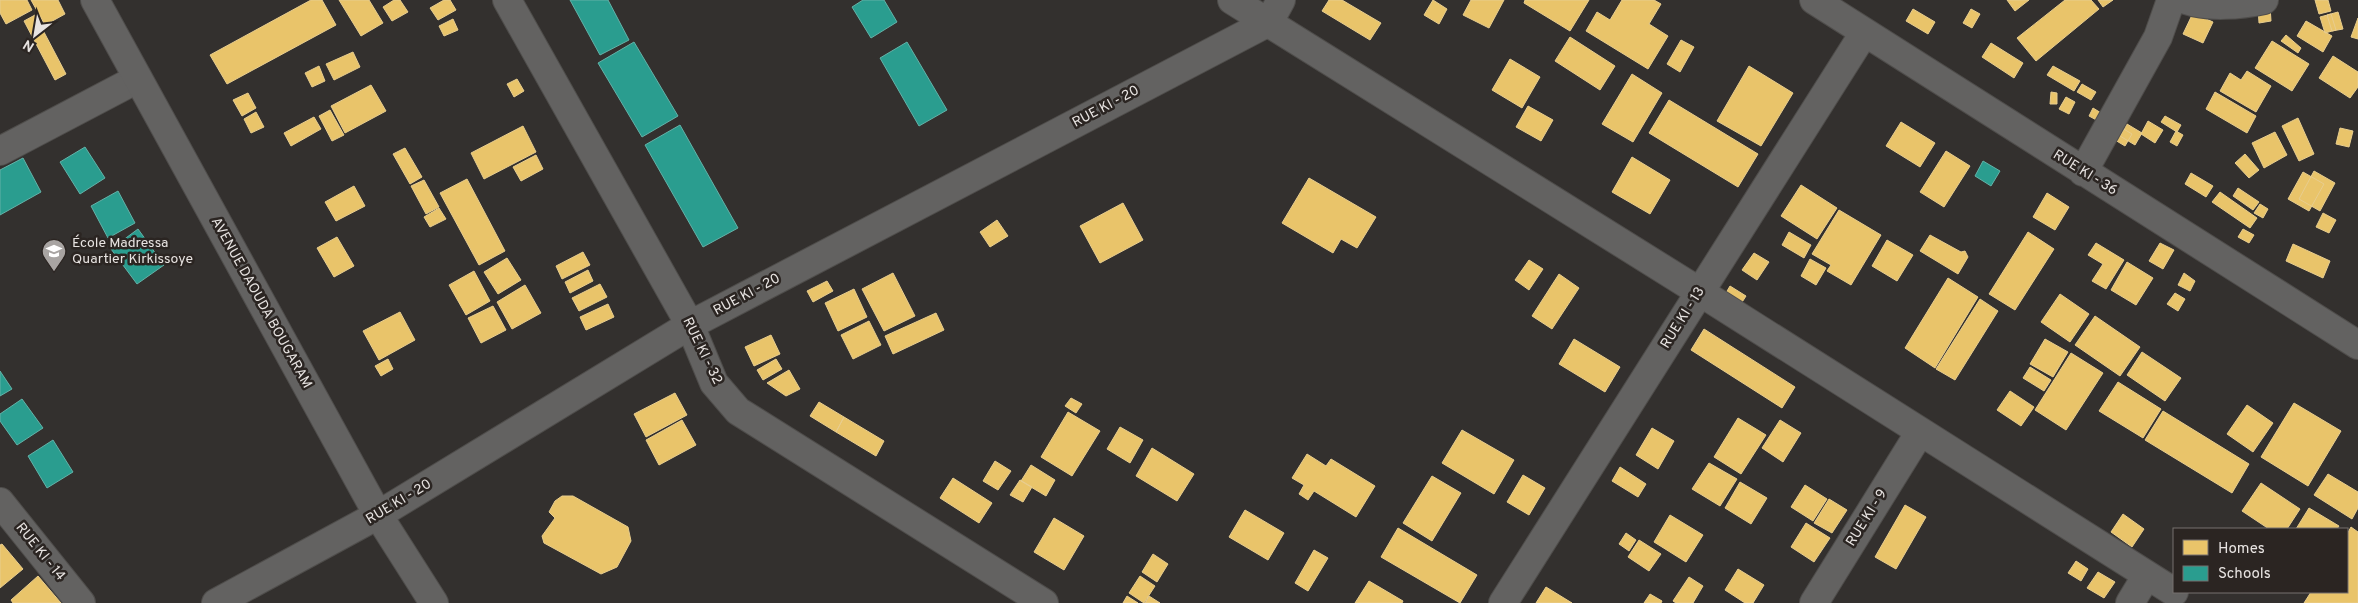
<svg xmlns="http://www.w3.org/2000/svg" width="2358" height="603" font-family="Overpass,sans-serif">
	<rect width="100%" height="100%" fill="#33302e"/>
	<path fill="#e9c46a" stroke="#e8cd8e" d="M0,0H27L32,10L6,24L0,13Z
		M31,0H58L65,14L45,25Z
		M311,0H322L336,25L227,84L210,55Z
		M339,0H369L383,23L361,36Z
		M394,0H400L408,12L392,21L383,7Z
		M444,0H450L456,10L438,20L430,8Z
		M1329,0H1342L1381,23L1370,40L1322,11Z
		M1433,0L1447,9L1439,24L1424,15Z
		M1471,0H1504L1489,28L1463,15Z
		M1525,0H1589L1570,31L1524,3Z
		M1622,0H1654L1661,4L1649,24L1668,36L1648,69L1586,31L1597,12L1610,20Z
		M2007,0H2029L2015,11Z
		M2065,0H2091L2099,9L2036,61L2017,38Z
		M2098,0H2113L2103,7Z
		M2315,0H2328L2331,11L2319,14Z
		M2270,6L2271,21L2259,23L2258,7Z
		M1913,9L1935,22L1928,34L1906,21Z
		M1971,9L1980,14L1972,28L1963,23Z
		M2338,12L2343,29L2332,31L2327,15Z
		M2193,13L2213,22L2203,43L2183,34Z
		M2331,14L2336,30L2325,33L2320,17Z
		M35,15L66,74L55,80L24,21Z
		M2358,18V39L2351,37Z
		M453,19L458,30L444,36L439,26Z
		M2306,21L2332,36L2323,52L2297,36Z
		M2286,35L2301,48L2298,53L2281,41Z
		M1570,37L1615,66L1600,90L1555,61Z
		M1681,40L1694,47L1680,72L1667,64Z
		M2272,41L2309,64L2292,91L2255,68Z
		M1991,43L2023,63L2014,78L1982,57Z
		M353,52L360,67L334,80L326,64Z
		M2333,56L2358,72V87L2350,98L2319,78Z
		M1510,59L1540,77L1522,108L1492,90Z
		M319,66L325,81L312,87L305,73Z
		M1749,66L1793,93L1761,146L1717,121Z
		M2053,66L2080,81L2074,91L2047,75Z
		M2247,71L2271,86L2256,112L2220,91L2230,73L2241,80Z
		M1632,74L1662,93L1633,142L1602,124Z
		M517,79L524,91L514,97L507,84Z
		M2082,84L2096,92L2091,100L2077,92Z
		M371,85L386,111L345,133L331,106Z
		M2051,92L2057,93V104H2050Z
		M2215,92L2256,116L2247,133L2206,109Z
		M248,93L256,108L242,116L233,100Z
		M2066,97L2075,102L2069,114L2059,109Z
		M1669,100L1758,154L1738,187L1649,133Z
		M1528,106L1553,120L1541,141L1516,127Z
		M2093,108L2106,116L2102,123L2089,116Z
		M330,110L344,135L332,141L319,116Z
		M256,112L264,127L251,133L244,119Z
		M2165,116L2181,125L2177,132L2161,122Z
		M314,117L321,129L291,146L284,133Z
		M2298,118L2314,154L2299,161L2282,126Z
		M2148,121L2163,130L2155,143L2141,134Z
		M1901,122L1935,143L1920,167L1886,146Z
		M2127,124L2142,133L2135,145L2120,136Z
		M2117,125L2132,134L2125,146L2110,137Z
		M523,126L536,152L484,179L471,153Z
		M2340,128L2353,131L2349,147L2336,144Z
		M2176,131L2183,135L2177,146L2170,142Z
		M2275,132L2287,155L2264,168L2252,143Z
		M405,148L422,177L410,184L393,154Z
		M1946,151L1970,166L1944,207L1920,192Z
		M2245,154L2259,170L2249,178L2235,163Z
		M536,155L543,169L521,181L513,167Z
		M1632,157L1670,180L1650,214L1612,192Z
		M2314,171L2335,183L2320,211L2299,199Z
		M2303,172L2324,184L2309,211L2288,199Z
		M2191,173L2213,186L2206,197L2185,184Z
		M1309,178L1376,217L1357,248L1341,239L1333,253L1282,223Z
		M467,179L505,251L479,265L440,193Z
		M424,180L439,207L426,214L411,186Z
		M1801,185L1837,208L1817,239L1781,216Z
		M354,186L365,206L336,221L325,202Z
		M2238,188L2259,202L2253,210L2233,196Z
		M2220,192L2257,218L2250,228L2212,202Z
		M2047,193L2069,207L2055,230L2033,217Z
		M1123,203L1143,240L1100,263L1080,226Z
		M2260,204L2268,209L2263,218L2254,213Z
		M439,208L446,219L430,227L424,217Z
		M1839,210L1881,235L1851,285L1827,271L1831,265L1812,254Z
		M2323,213L2336,220L2329,233L2316,227Z
		M997,220L1008,236L990,247L980,232Z
		M2243,229L2254,235L2249,243L2238,237Z
		M1789,232L1811,245L1804,258L1782,245Z
		M2028,232L2054,249L2015,310L1989,294Z
		M1930,235L1961,252L1965,251L1968,257L1958,274L1920,251Z
		M337,237L354,266L334,277L317,248Z
		M1887,240L1913,255L1897,281L1872,266Z
		M2096,243L2124,260L2106,289L2092,281L2103,264L2088,255Z
		M2160,243L2174,250L2163,269L2149,261Z
		M2293,244L2330,261L2323,278L2286,261Z
		M583,252L590,265L562,279L556,266Z
		M1754,253L1769,262L1757,280L1742,270Z
		M507,258L521,280L498,294L484,272Z
		M1810,259L1826,268L1816,285L1801,276Z
		M1529,260L1543,269L1529,290L1515,280Z
		M2127,262L2153,278L2136,305L2111,290Z
		M588,270L593,281L570,293L565,282Z
		M474,271L490,301L466,315L449,285Z
		M893,273L915,316L884,331L862,289Z
		M2184,273L2195,281L2190,291L2178,285Z
		M1559,274L1579,288L1552,329L1532,316Z
		M1948,278L1978,297L1935,368L1905,348Z
		M827,281L833,291L813,302L807,291Z
		M600,284L607,297L579,311L572,298Z
		M525,285L541,313L512,329L497,302Z
		M1730,286L1746,296L1739,307L1723,298Z
		M854,289L867,317L838,331L825,303Z
		M2175,293L2185,299L2178,311L2167,304Z
		M2060,294L2089,314L2070,342L2041,322Z
		M1980,299L1998,311L1955,380L1936,369Z
		M608,304L614,317L586,330L580,317Z
		M493,306L506,330L481,343L468,318Z
		M400,312L415,340L379,360L363,331Z
		M936,313L944,330L893,354L885,336Z
		M2095,316L2140,347L2120,376L2075,345Z
		M869,321L881,345L853,359L841,335Z
		M1704,329L1795,387L1782,408L1691,350Z
		M771,335L780,354L754,366L745,347Z
		M1574,339L1620,367L1605,392L1559,364Z
		M2045,339L2068,352L2053,377L2030,364Z
		M2142,352L2181,378L2165,401L2127,375Z
		M2071,353L2103,373L2066,430L2035,410Z
		M388,359L393,369L381,376L375,366Z
		M776,359L782,369L763,380L757,370Z
		M2030,367L2051,380L2044,391L2023,378Z
		M789,370L800,389L786,396L767,383Z
		M2118,382L2161,409L2143,438L2099,411Z
		M2010,391L2034,407L2021,426L1997,410Z
		M675,393L687,415L646,437L634,414Z
		M1071,398L1082,404L1076,413L1065,406Z
		M819,402L844,417L836,432L810,416Z
		M2294,403L2341,431L2308,486L2261,457Z
		M2247,405L2273,423L2253,452L2227,434Z
		M2163,411L2249,464L2232,493L2145,440Z
		M1068,412L1100,431L1072,476L1041,457Z
		M844,417L884,441L876,456L836,432Z
		M1738,418L1766,435L1741,474L1714,457Z
		M682,420L696,445L659,465L646,440Z
		M1780,420L1801,433L1783,462L1762,448Z
		M1120,427L1143,440L1130,463L1107,449Z
		M1652,428L1674,441L1658,469L1636,455Z
		M1462,430L1514,460L1494,494L1442,463Z
		M1152,448L1194,474L1177,501L1136,476Z
		M1307,454L1326,466L1331,459L1375,486L1356,517L1314,491L1308,500L1299,494L1304,485L1292,478Z
		M995,461L1011,471L998,490L983,481Z
		M1709,463L1737,479L1720,506L1692,489Z
		M1031,465L1055,480L1046,496L1021,481Z
		M1620,467L1646,484L1638,497L1612,481Z
		M2328,474L2358,492V508L2352,519L2314,495Z
		M1523,475L1545,488L1529,515L1507,502Z
		M1432,476L1461,493L1432,541L1403,523Z
		M953,478L992,503L979,523L940,498Z
		M1020,480L1032,487L1023,502L1010,495Z
		M1740,482L1767,498L1751,524L1725,508Z
		M2261,483L2300,509L2287,529H2269L2242,511Z
		M1805,485L1827,499L1813,521L1791,507Z
		M562,496H573L628,527L631,541L617,567L601,574L544,543L542,536L555,518L549,512L555,501Z
		M1829,499L1847,510L1832,533L1814,523Z
		M1905,505L1926,517L1896,569L1875,557Z
		M2309,508L2339,526L2337,529H2296Z
		M1245,510L1284,533L1268,560L1229,537Z
		M2123,514L2144,529L2132,547L2111,532Z
		M1670,515L1703,535L1686,562L1654,542Z
		M1054,518L1084,536L1064,570L1034,552Z
		M1806,523L1830,538L1814,562L1791,547Z
		M2351,527L2358,532V603H2304L2311,592H2347V534Z
		M1398,528L1477,575L1460,603L1381,557Z
		M1626,533L1636,540L1629,551L1619,544Z
		M1639,540L1661,554L1649,571L1628,557Z
		M2,544L23,569L0,588V545Z
		M1314,550L1328,558L1308,591L1295,583Z
		M1153,554L1168,564L1157,582L1142,572Z
		M2076,561L2088,569L2081,581L2068,573Z
		M1738,569L1764,585L1753,603H1745L1725,590Z
		M2098,572L2115,582L2104,598L2087,588Z
		M38,576L61,603H13L11,600Z
		M1140,576L1155,586L1144,603L1129,593Z
		M1689,577L1703,586L1693,603H1676L1673,601Z
		M1369,581L1403,601L1402,603H1355Z
		M1546,587L1572,603H1536Z
		M1650,594L1662,601L1661,603H1644Z
		M1127,596L1138,603H1123Z
		M1149,596L1160,603H1145Z"/>
	<path fill="#2a9d8f" stroke="#63b2a8" d="M570,0H608L629,40L600,55Z
		M863,0H884L897,22L871,38L852,7Z
		M634,42L678,116L642,137L598,63Z
		M907,42L947,110L919,126L880,58Z
		M680,125L738,228L703,247L645,145Z
		M85,147L105,178L80,194L60,162Z
		M23,158L41,192L0,215V170Z
		M1983,161L2000,171L1991,186L1975,176Z
		M118,191L135,223L108,238L91,206Z
		M138,229L164,265L137,284L111,249Z
		M0,371L12,389L0,396Z
		M22,399L43,428L17,445L0,421V414Z
		M53,440L73,472L47,488L28,456Z"/>
	<g fill="none" stroke-linecap="round" stroke-linejoin="round">
		<g stroke="#4f4d4b" stroke-width="30">
			<path id="minor" d="M507,0L690,325L714,383L738,411L1044,603
				M1232,0L1700,292L2174,592
				M1814,0L2358,345
				M2186,0C2209,8 2241,5 2264,0
				M0,151L137,79
				M2083,172L2158,37L2171,0
				M0,502L81,603
				M216,603L378,515L690,325L1269,22L1281,0
				M1503,603L1864,33
				M1814,603L1920,432
				M2130,603L2147,575"/>
		</g>
		<g stroke="#4f4d4b" stroke-width="30">
			<path id="tertiary" d="M95,0L378,515L434,603"/>
		</g>
		<use href="#minor" stroke="#636261" stroke-width="28"/>
		<use href="#tertiary" stroke="#636261" stroke-width="28"/>
	</g>
	<defs>
		<g id="school-pin" transform="scale(1.25)"><path d="M0 17L-7.5 6A9.5 9.5 0 1 1 7.5 6Z" fill="#a8a4a2" stroke="#2b2522"/><path d="M0-5L7-2L0 1L-7-2ZM-4 1L0 2.5L4 1V4Q0 6-4 4Z" fill="#fff"/></g>
	</defs>
	<g fill-rule="evenodd">
		<use href="#school-pin" x="54" y="251"/>
	</g>
	<g text-anchor="middle" dominant-baseline="central" stroke-width="5" stroke-linejoin="round" paint-order="stroke">
		<g font-size="14" fill="#e7e3e1" stroke="#2b2522">
			<text transform="translate(1106 107) rotate(-28)">RUE KI - 20</text>
			<text transform="translate(2085 173) rotate(32)">RUE KI - 36</text>
			<text transform="translate(747 295) rotate(-28)">RUE KI - 20</text>
			<text transform="translate(261 303) rotate(61)">AVENUE DAOUDA BOUGARAM</text>
			<text transform="translate(1683 318) rotate(-58)">RUE KI - 13</text>
			<text transform="translate(702 351) rotate(64)">RUE KI - 32</text>
			<text transform="translate(399 502) rotate(-31)">RUE KI - 20</text>
			<text transform="translate(1867 518) rotate(-58)">RUE KI - 9</text>
			<text transform="translate(40 552) rotate(51)">RUE KI - 14</text>
		</g>
		<g font-size="14" fill="#e7e3e1" stroke="#2b2522" text-anchor="start">
			<text x="72" y="243">École Madressa<tspan x="72" dy="16">Quartier Kirkissoye</tspan></text>
		</g>
	</g>
	<rect x="2173" y="528" width="175" height="65" fill="#2b2522" stroke="#76716e"/>
	<rect x="2183" y="540" width="25" height="15" fill="#e9c46a" stroke="#76716e"/>
	<text x="2218" y="553" font-size="15" fill="#e7e3e1">Homes</text>
	<rect x="2183" y="566" width="25" height="15" fill="#2a9d8f" stroke="#76716e"/>
	<text x="2218" y="578" font-size="15" fill="#e7e3e1">Schools</text>
	<g transform="translate(35 35) rotate(211)" stroke="#2b2522" stroke-width="4" paint-order="stroke">
	<path d="M0-4L9 19L0 12L-9 19Z" fill="#e7e3e1"/>
	<text y="-8" font-size="14" font-weight="bold" text-anchor="middle" fill="#e7e3e1">N</text>
	</g>
</svg>
